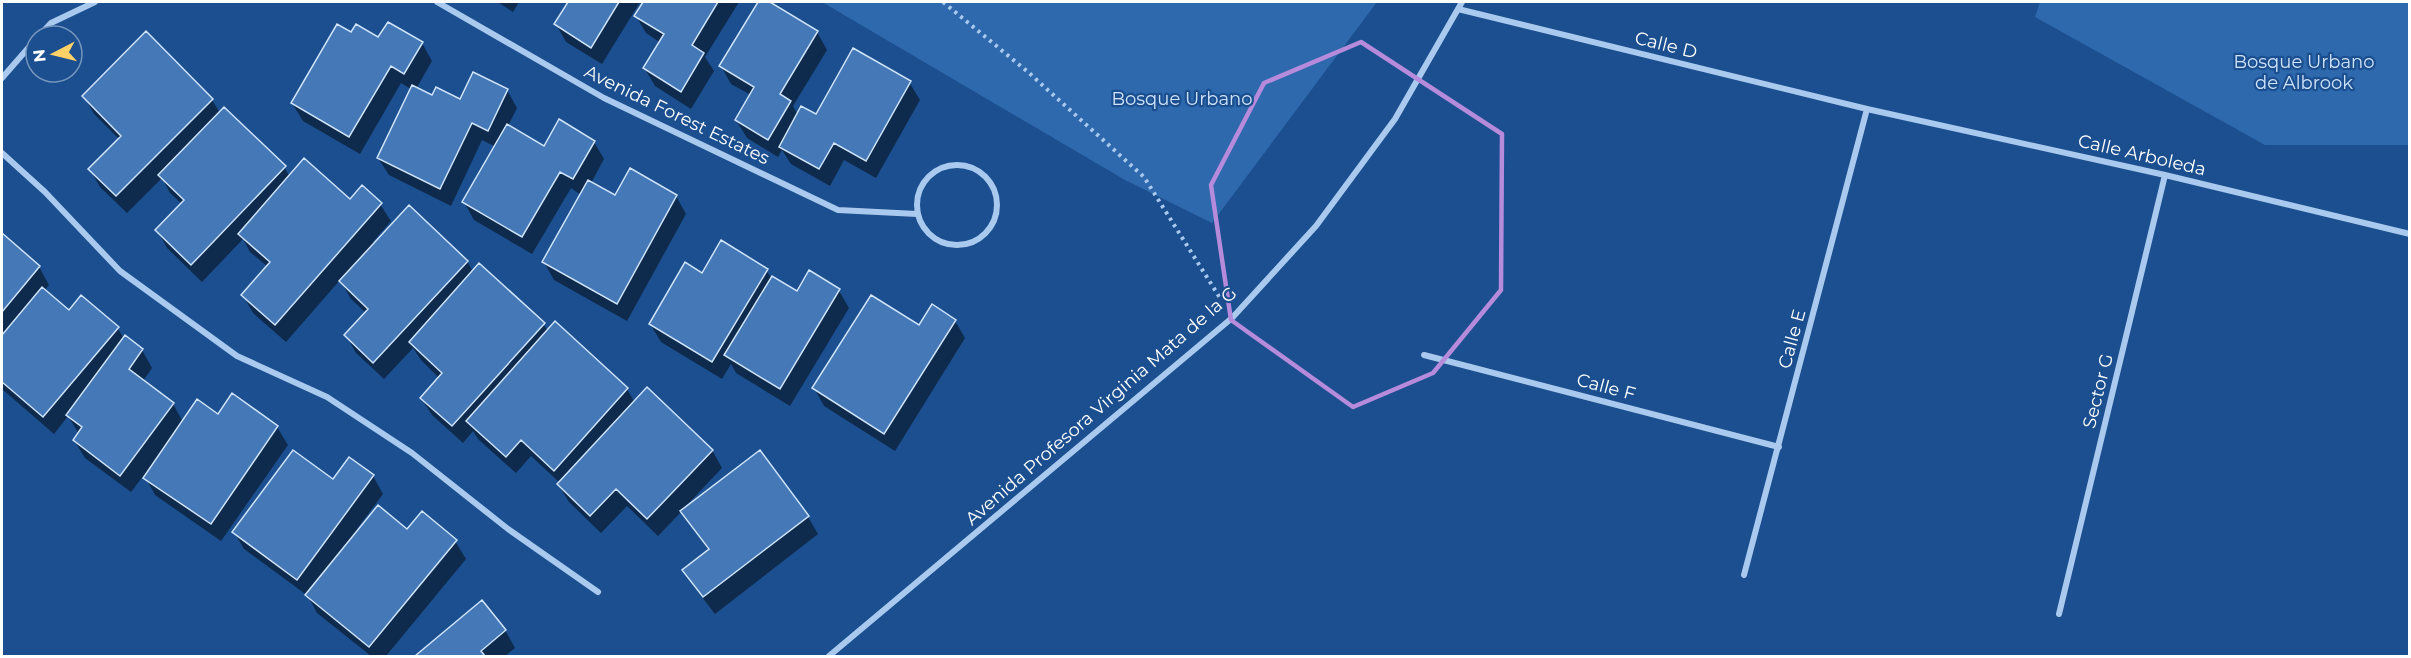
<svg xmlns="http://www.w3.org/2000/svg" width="2411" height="658" font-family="Montserrat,sans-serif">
	<rect width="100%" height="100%" fill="#1b4f8f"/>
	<path fill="#2e69ad" d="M822,2H1377L1212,223L1125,180Z
		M2040,2H2409V145H2265L2035,17Z"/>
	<path fill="#0007" d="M498,2H519L513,12Z
		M570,2H640L602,64L566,42L556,24Z
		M644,2H739L705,57L714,71L691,109L655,86L645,69L661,43L646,33L636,16Z
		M760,2H767L817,32L827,50L793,106L798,115L817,116L909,82L920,100L876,178L844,160L830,186L791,164L782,150L778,157L747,138L736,120L751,95L731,84L721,66Z
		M351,34L422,43L432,61L416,89L433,97L461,101L507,90L517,108L508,126L545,148L594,142L604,159L591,183L616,197L676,196L686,214L627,321L554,280L544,262L581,195L571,188L532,254L474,220L464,202L496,147L482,140L451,206L389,175L378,158L411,89L401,83L360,154L303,121L292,103Z
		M84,96L212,100L220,113L284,167L290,177L350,201L380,204L391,221L373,242L375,243L467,261L473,272L543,324L548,331L555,324L627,389L635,403L712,450L722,468L685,507L686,508L760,452L808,517L818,534L715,614L695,588L684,570L709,551L682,511L658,536L627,506L601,533L569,502L558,484L560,483L531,456L516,473L478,439L473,431L463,443L432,415L421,398L439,378L421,360L413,348L384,379L356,353L346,335L366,313L351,299L340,280L286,342L253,313L243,295L268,267L250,252L243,239L202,282L167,248L157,230L182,204L170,193L162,178L127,213L100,187L90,169L120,140L94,114Z
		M2,236L39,267L49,285L44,291L69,312L117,327L124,339L142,350L152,368L143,381L173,404L183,422L218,416L277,427L288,445L221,541L155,495L144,475L131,492L85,458L74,440L79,434L68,416L54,434L2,389Z
		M766,270L772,279L797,293L810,272L839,291L849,308L790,406L736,373L731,364L722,379L661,342L650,324L703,275Z
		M955,321L965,338L895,451L824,406L814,388L919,327Z
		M350,459L373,476L383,494L357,529L407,531L455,541L466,559L386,656H371L317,613L308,596L244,549L234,532L333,481Z
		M482,603L505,630L515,648L505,656H417Z"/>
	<path fill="#4478b7" stroke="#cfe3fa" stroke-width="1.5" d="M568,2H619L591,48L554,24Z
		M643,2H718L692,45L704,53L681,92L643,68L664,34L634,16Z
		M758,2H770L818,31L780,94L791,101L768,140L735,120L754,87L719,66Z
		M388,22L423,42L404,74L391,66L349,137L291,103L337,24L351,32L356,24L378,37Z
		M146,31L213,99L116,196L88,169L121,136L82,96Z
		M853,48L911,81L866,161L834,143L819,169L779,147L801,106L816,114Z
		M473,72L508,89L488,131L472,123L440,189L377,158L412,85L432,95L436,87L460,99Z
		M224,107L286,166L191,265L155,230L184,200L158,175Z
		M559,119L595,141L573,179L560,172L522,237L462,202L507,124L544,146Z
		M304,158L350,199L362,185L382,203L275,325L241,295L270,262L238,234Z
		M630,168L677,195L617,304L542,262L588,180L615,195Z
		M409,205L468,261L373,363L344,335L368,309L339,281Z
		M2,233L40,266L2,312Z
		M721,240L768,269L712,362L649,324L685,262L702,273Z
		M479,263L545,323L452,426L420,398L442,373L409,342Z
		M809,270L840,289L780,389L724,355L772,276L797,291Z
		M42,287L69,310L81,295L119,327L43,417L2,382V335Z
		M871,295L919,325L932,304L956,320L884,434L812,388Z
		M555,321L628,388L554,471L521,440L506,457L466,421Z
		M125,335L143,349L129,369L174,403L120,476L73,440L82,427L66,415Z
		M647,387L713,450L647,519L616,489L590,516L557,484Z
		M232,393L278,426L211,524L143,478L197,399L218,414Z
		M293,450L333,479L349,457L374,475L297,580L232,532Z
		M760,450L809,516L703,597L682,570L709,549L680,511Z
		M378,505L407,529L422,511L457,540L369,647L305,595Z
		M482,600L506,630L481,651L485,656H415Z"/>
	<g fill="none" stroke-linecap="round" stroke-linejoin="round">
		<path stroke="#a9c9ee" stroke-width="4" stroke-dasharray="3 4.5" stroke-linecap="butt" d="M943,2L1028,72L1144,177L1220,298"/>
		<path stroke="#a9c9ee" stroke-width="6" d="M437,2L604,98L838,210L917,214
			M1458,9L1867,109L2165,175L2410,234
			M39,36L51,23L95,2
			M2,78L36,39
			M2,153L45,192L120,271L237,356L327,397L412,453L508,529L598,592
			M917 205a40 40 0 1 1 80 0a40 40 0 1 1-80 0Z
			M1424,355L1779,447
			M1744,575L1867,109
			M2059,614L2165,175
			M829,656L1232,318L1316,226L1395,119L1462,2"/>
	</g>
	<path fill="none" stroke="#b68bdc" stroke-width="4.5" stroke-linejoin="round" d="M1361,42L1502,134L1501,290L1433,373L1353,407L1231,320L1211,185L1264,83Z"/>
	<g text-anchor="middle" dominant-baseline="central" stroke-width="4.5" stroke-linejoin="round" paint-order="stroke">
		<g font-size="18" fill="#fff" stroke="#1b4f8f">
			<text transform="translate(1666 45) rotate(14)">Calle D</text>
			<text transform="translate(677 115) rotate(26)">Avenida Forest Estates</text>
			<text transform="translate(2142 155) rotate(13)">Calle Arboleda</text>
			<text transform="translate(1792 339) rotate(-75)">Calle E</text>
			<text transform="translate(1606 387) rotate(15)">Calle F</text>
			<text transform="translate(2098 391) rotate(-76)">Sector G</text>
			<text transform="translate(1101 406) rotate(-41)">Avenida Profesora Virginia Mata de la G</text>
		</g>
		<g font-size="18" fill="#cfe3fa" stroke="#1b4f8f">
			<text x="2304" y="62">Bosque Urbano<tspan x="2304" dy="21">de Albrook</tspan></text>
			<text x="1182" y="99">Bosque Urbano</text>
		</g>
	</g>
	<rect width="2411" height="658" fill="none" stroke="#ffffff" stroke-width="6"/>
	<g transform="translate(54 54) rotate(263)"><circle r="28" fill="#1b4f8f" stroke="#7695bc" stroke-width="1.5"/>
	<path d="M0-4.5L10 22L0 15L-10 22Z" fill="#ffd166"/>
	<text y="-9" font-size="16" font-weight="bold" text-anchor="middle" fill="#ffffff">N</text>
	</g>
</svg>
